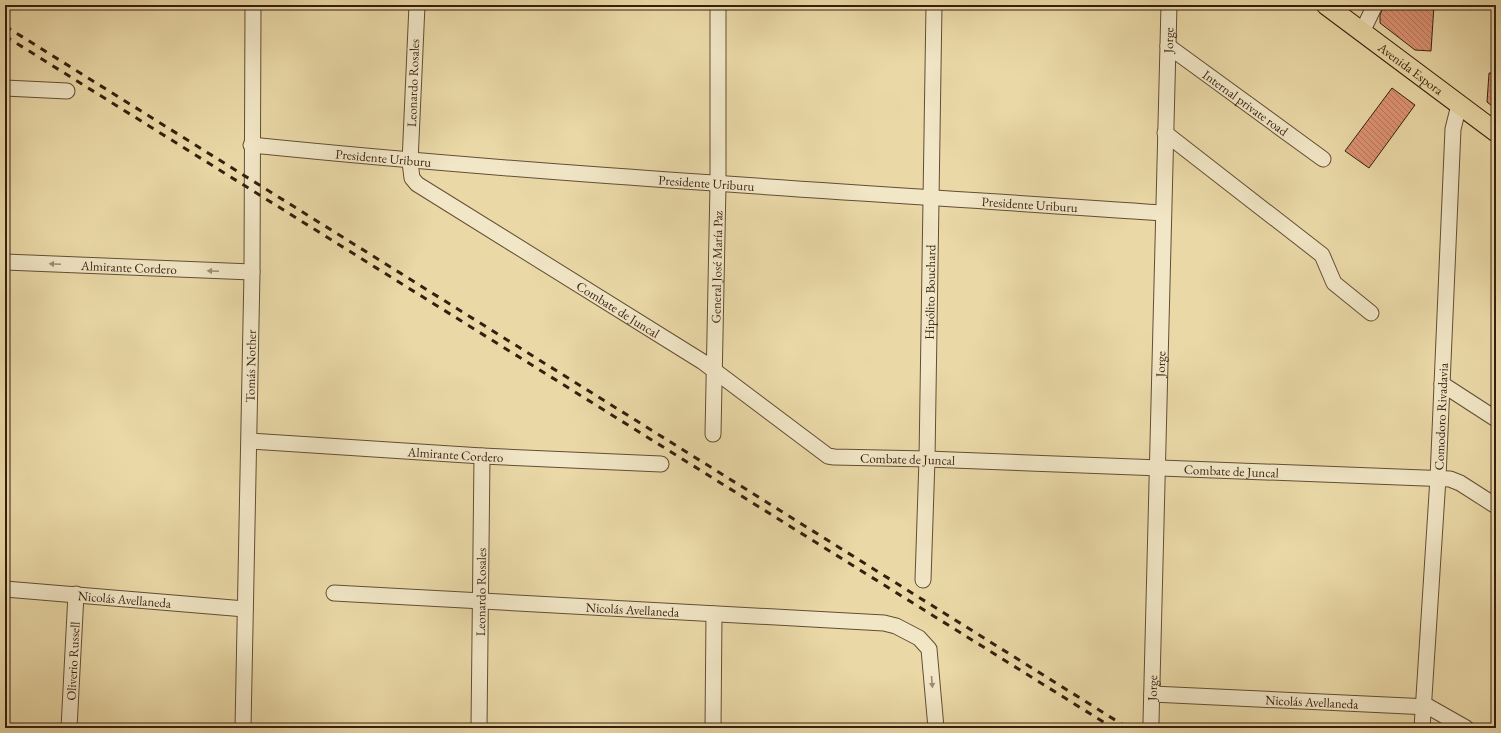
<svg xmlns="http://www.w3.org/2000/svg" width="1501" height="733" font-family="'EB Garamond',serif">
	<defs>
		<pattern id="building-back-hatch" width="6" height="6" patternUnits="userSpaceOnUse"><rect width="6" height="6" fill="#de9374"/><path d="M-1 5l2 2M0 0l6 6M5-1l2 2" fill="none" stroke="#b5775e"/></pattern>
	</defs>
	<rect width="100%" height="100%" fill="#ead9a7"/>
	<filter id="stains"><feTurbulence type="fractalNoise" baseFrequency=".005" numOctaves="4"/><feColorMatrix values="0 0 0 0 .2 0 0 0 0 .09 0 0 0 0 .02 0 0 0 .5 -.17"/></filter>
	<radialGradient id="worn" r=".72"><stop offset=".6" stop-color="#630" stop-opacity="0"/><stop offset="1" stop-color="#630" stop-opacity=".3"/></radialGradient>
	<path fill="url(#building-back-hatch)" stroke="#361f0e" d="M1384,5H1434L1431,51L1415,50L1380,23V15Z
		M1489,73H1496V109L1487,102Z
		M1392,88L1415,105L1369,168L1345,151Z"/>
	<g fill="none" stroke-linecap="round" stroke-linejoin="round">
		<g stroke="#634e34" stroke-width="17">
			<g id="minor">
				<path id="s1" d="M417,5L410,162L412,178L417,184L703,362L828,456L834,457L927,459L1450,479L1460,483L1496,506"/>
				<path d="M1362,32L1375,5"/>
				<path id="s2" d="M1168,46L1323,159"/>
				<path d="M5,88L67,91"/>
				<path d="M1165,133L1322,255L1334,283L1371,313"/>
				<path id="s3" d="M251,145C555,176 859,192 1163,213"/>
				<path id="s4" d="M5,262L252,272"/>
				<path d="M1442,384L1496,419"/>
				<path id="s5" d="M713,434L718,185V5"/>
				<path id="s6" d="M250,441L482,456L661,464"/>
				<path id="s7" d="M923,580L927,459L934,5"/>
				<path id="s8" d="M5,589L245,609"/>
				<path id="s9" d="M334,593L884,623L896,626L919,638L929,649L936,728"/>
				<path id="s10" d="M1152,694L1429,707L1466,728"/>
				<path id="s11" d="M1151,722L1169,5"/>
				<path id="s12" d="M69,728L76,594"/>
				<path id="s13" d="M243,728L252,272L253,5"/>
				<path id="s14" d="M479,728L482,456"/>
				<path d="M713,728L714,614"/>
				<path id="s15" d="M1422,728L1438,478L1453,129L1459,105"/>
			</g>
		</g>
		<g stroke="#361f0e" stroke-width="21">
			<g id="major">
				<path id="s16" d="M1326,5L1496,132"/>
			</g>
		</g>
		<use href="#minor" stroke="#f1e6c6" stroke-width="15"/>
		<use href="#major" stroke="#ead9a7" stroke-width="19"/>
		<path stroke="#361f0e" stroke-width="3" stroke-dasharray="7 7" stroke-linecap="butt" d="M5,26L1128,728
			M5,36L1113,728"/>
	</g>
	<defs><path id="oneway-solid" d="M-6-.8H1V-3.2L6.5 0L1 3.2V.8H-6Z"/></defs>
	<g fill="#9d8c73">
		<use href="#oneway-solid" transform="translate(55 264) rotate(-178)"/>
		<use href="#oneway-solid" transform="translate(213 271) rotate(-178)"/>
		<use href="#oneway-solid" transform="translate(932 682) rotate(85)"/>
	</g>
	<g text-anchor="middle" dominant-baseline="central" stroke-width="3.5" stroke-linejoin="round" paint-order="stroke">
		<g font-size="13" fill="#361f0e" stroke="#f1e6c6">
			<text stroke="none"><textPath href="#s11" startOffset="682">Jorge</textPath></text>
			<text stroke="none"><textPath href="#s16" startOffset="106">Avenida Espora</textPath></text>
			<text transform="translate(413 83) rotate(-88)">Leonardo Rosales</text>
			<text stroke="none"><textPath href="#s2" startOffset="96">Internal private road</textPath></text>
			<text stroke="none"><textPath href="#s3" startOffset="133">Presidente Uriburu</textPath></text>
			<text stroke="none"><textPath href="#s3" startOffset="457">Presidente Uriburu</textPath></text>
			<text stroke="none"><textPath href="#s3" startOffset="781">Presidente Uriburu</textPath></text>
			<text stroke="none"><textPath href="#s4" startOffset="124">Almirante Cordero</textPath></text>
			<text stroke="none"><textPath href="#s5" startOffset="167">General José María Paz</textPath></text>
			<text stroke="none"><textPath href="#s7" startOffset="288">Hipólito Bouchard</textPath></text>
			<text stroke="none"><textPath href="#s1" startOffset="418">Combate de Juncal</textPath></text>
			<text stroke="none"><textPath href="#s11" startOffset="358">Jorge</textPath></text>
			<text stroke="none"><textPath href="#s13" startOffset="362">Tomás Nother</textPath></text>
			<text stroke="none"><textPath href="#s15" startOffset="312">Comodoro Rivadavia</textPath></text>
			<text stroke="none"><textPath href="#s6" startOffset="206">Almirante Cordero</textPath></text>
			<text stroke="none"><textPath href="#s1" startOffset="754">Combate de Juncal</textPath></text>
			<text stroke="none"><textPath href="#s1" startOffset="1078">Combate de Juncal</textPath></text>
			<text stroke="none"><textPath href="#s14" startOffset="136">Leonardo Rosales</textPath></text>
			<text stroke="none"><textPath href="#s8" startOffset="120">Nicolás Avellaneda</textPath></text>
			<text stroke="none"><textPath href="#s9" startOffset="299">Nicolás Avellaneda</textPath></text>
			<text stroke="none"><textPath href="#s12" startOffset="67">Oliverio Russell</textPath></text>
			<text stroke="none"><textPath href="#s11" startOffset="34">Jorge</textPath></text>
			<text stroke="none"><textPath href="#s10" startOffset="160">Nicolás Avellaneda</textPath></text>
		</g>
	</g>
	<rect width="1501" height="733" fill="none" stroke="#ead9a7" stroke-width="20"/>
	<rect x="6" y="6" width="1489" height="721" fill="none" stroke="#361f0e" stroke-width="2"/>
	<rect x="10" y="10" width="1481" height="713" fill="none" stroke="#361f0e"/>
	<rect width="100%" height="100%" filter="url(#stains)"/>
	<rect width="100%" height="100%" fill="url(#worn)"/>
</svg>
